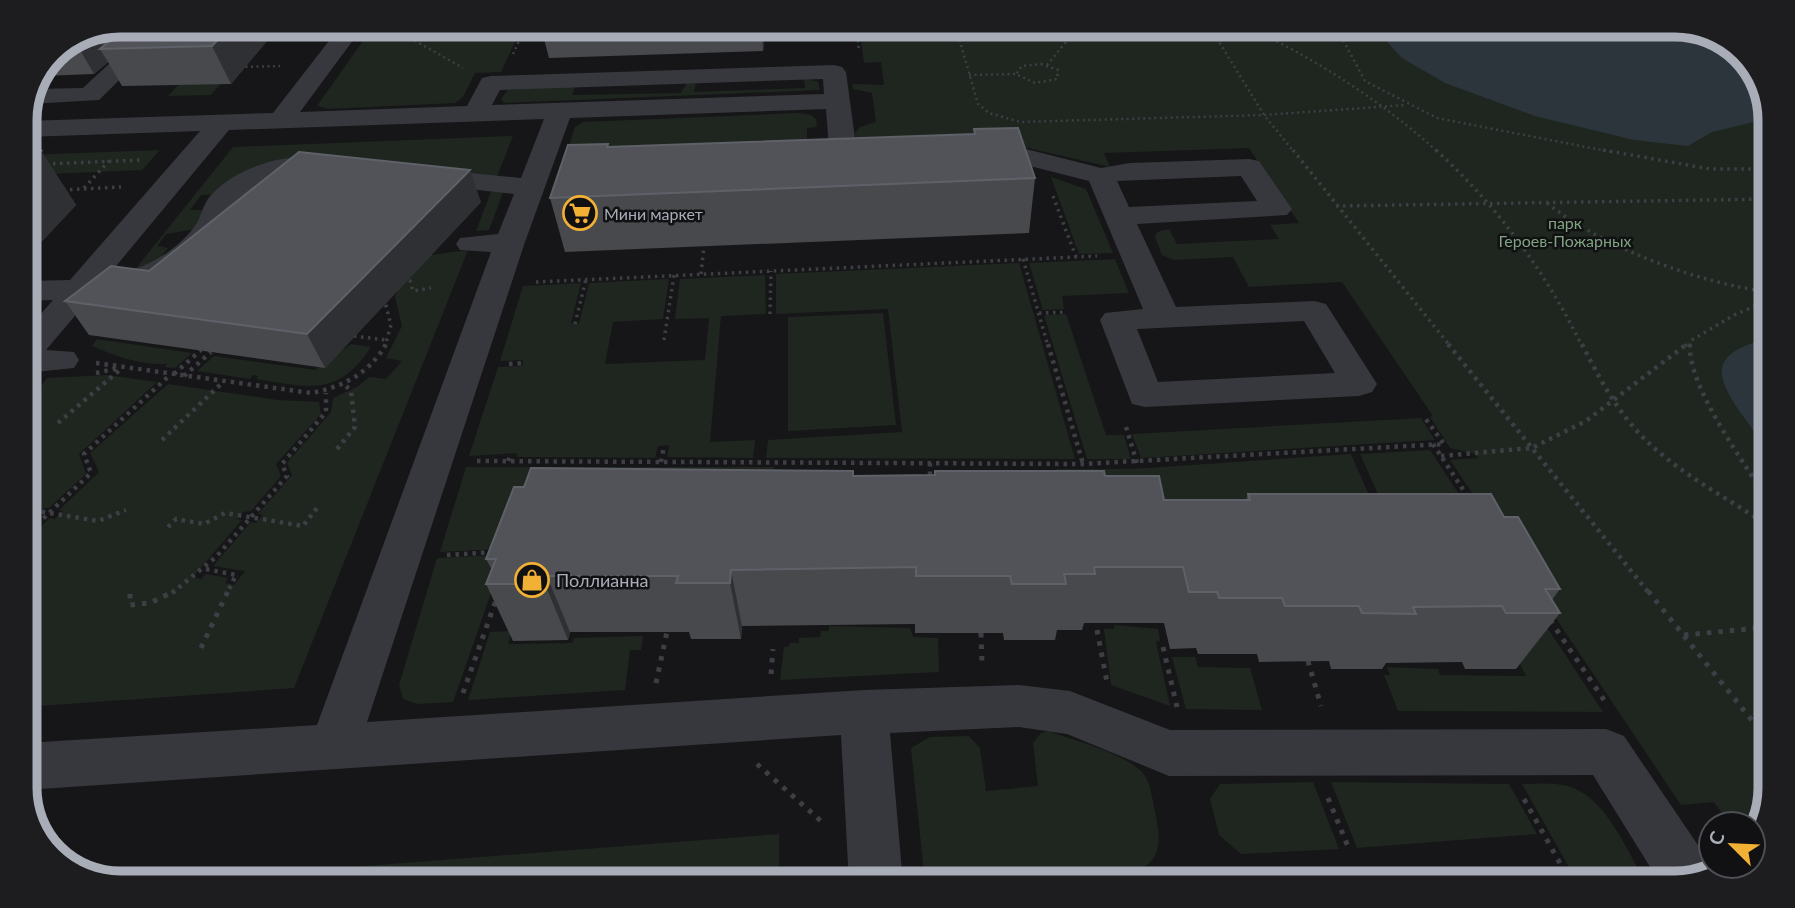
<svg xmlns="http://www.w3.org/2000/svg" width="1795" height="908" font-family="Lato,sans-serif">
	<rect width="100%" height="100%" fill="#161618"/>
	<path fill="#1e261f" d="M1675,24L1717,34L1755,67L1770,114V788L1761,830L1753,839V824H1730L1714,802L1681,805L1450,460L1478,458L1475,454L1450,448L1430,417L1433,416L1342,282L1249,287L1233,257L1174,260L1162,255L1155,237L1157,232L1169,229L1177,244L1279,239L1270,225L1299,223L1249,148L1104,153L1110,167L1028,148L881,154L856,144L855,133L860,127L876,122L872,93L853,89L852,84L884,85L881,62L864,63L859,25Z
		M374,25V24L523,25L501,72L475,73L463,97L455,103L328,109L317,106Z
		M235,67L211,95L168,96L183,80Z
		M804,78L818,82L820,90L504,103L501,99L508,90L575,86L572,95L681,93L687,82L696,84L694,92L805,88Z
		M798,113L811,115L816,119L817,127L807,128V141L589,147L557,183L575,127L583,122Z
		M513,136L496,179L201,195L190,210H205L196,229L166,234L157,246L168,248C156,263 146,271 129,277L233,147Z
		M160,150L142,170L25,175V155Z
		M1051,177L1086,189L1113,253L1079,254Z
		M492,189L503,193L489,230L476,231Z
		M468,250L294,688L25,707V583L35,574L25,571V541L50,518L55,519L63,511L59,510L99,472L90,453L168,384L278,400L319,402L321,414L276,464L281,476L251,511L243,512L237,519L242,520L193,577L201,579L206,574L228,578L225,583L234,585L245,571L213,566L251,522L256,523L263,515L258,514L292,475L287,463L331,412L333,398L357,387L369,377L386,379L402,361L386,358L402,326L395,297L400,284L431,255Z
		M1115,259L1129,293L1062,296L1064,309L1043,310L1029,263Z
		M1019,263L1075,459L766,458L768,440L902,432L888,309L776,314V274Z
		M765,275L766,314L721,316L710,442L755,440L753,458L667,457L669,445L658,446L655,458L517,457V453L469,456L498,367L522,366L523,360L500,361L523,286L581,283L571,323L579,324L589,283L669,279L663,319L613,322L605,364L705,360L709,318L675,319L680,279Z
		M883,313L896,425L788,431V317Z
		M1066,314L1106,435H1124L1131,459H1087L1044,315Z
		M97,339L192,353L175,368L165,367L167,364C140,365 118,357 92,346Z
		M351,344L371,347C338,398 308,387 256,379L258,376L253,375L250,379L197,371L214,356L315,370Z
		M107,375L157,382L79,454L86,474L49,508H44L36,516L40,517L25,531V406L47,378Z
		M1421,418L1435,440L1141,458L1132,434Z
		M1430,450L1500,557L1399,541L1360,454Z
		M1351,454L1389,541L1058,484L1056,469H1132Z
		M466,467H774L766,526L534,547L440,552Z
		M520,554L491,593L453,702L417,704L403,699L399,685L437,558Z
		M1506,565L1603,712L1398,711L1384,675H1390L1387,667L1438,669L1440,675L1526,676L1512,648Z
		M1114,625L1158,629L1160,641L1156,642L1170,706L1111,685L1104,629H1114Z
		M829,626L910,628L913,637L938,638L939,672L780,680L784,647H788L790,643H799V638L820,637L821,631H829Z
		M512,631L508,644L572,643L574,638L643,636L641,650H630L625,690L468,700L490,632Z
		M1172,657H1195L1198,667L1250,668L1262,710L1186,709Z
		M1048,731C1073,740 1124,753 1142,772C1150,781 1152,796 1154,807C1163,848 1163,868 1115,876L1117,883H925L911,748L930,737L969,736L980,748L986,791L1038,786L1033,743L1041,733Z
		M1313,782L1339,849L1241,854L1219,835L1210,799L1220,784Z
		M1331,782L1509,784L1537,834L1357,848Z
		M1522,784C1538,784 1556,782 1571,787C1608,800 1627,852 1646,883H1578Z
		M779,834V883H143Z"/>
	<path fill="#2c353c" d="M1675,25L1717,34L1755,67L1770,118L1712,132L1688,146L1634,140L1535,116L1445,83L1402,58L1388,43V35L1376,25Z
		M1770,338V448C1754,437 1756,433 1746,420C1712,374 1709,353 1770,338Z"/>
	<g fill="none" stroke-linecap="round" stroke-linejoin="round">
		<path stroke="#3d3f44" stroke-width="2.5" stroke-dasharray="2 3.5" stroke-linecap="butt" d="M386,24L463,68
			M856,24L859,51
			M955,24L978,104L989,113L1020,122L1264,115L1406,105
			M1208,24L1264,115L1294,152
			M1242,24C1314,58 1379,99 1438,152
			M1329,24L1341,36L1365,81L1437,118L1612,152
			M272,34L286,24
			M513,54L527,24
			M1041,64L1058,70L1057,79L1035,83L1016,74L1022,66Z
			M1047,65L1081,24
			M240,67L280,66
			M969,75L1016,74"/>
		<path stroke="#3d3f44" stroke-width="3.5" stroke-dasharray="2.5 4.5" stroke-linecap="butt" d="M1293,150L1450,346
			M1436,150C1498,207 1545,271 1582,346
			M1603,150L1710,169H1770
			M46,164L142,160
			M84,188L109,161
			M63,190L121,187
			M1053,196L1076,257
			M1547,203C1601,247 1701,284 1770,292
			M1336,206L1770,199
			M1023,259L1048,346
			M701,274L704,246
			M402,280L410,281L413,291L431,288
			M536,282L1097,256
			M384,298L391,325L385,346
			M1039,313L1066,312
			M770,314L771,271
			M575,324L586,279
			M354,336L386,340
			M664,340L674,275
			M1685,346L1690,341
			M1690,346V341L1736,314L1770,300"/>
		<path stroke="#3d3f44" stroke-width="4.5" stroke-dasharray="3.5 5" stroke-linecap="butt" d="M1048,344L1083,464
			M1448,344L1649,593
			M1582,344C1597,374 1613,404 1636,430C1673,471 1725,496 1770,527
			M1690,344C1687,387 1747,466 1770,504
			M96,363L311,393C343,387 370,373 386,344
			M509,364L523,363
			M96,373L118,368
			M174,374L201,350
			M184,376L211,352
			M58,423L122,368
			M1126,427L1137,463
			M162,440L222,383
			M1433,444L1468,497
			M337,449L355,427L351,391L345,385
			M1441,456L1532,448L1586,421L1687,344
			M477,461L1083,464L1444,444L1425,418
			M508,461L511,454
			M661,462L664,446
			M930,463V480
			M25,509L98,521L126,510
			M168,527L176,519L204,524L225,513L303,526L317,508
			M25,536L91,473L84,454L170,375
			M447,555L494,552
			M206,569L236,575L227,593
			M172,593L216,557L287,476L282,464L326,412V393"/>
		<path stroke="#3d3f44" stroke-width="5" stroke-dasharray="4.5 7" stroke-linecap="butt" d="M1648,591L1770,743
			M130,594V605L150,603L175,591
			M1550,620L1608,706
			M25,627L46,620
			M1097,630L1107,682
			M981,633L982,664
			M1684,635L1770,627
			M1163,647L1177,707
			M201,648L228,591
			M1308,661L1321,706
			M771,674L773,649
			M656,683L667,632
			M463,693L496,600
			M757,764L823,823
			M1328,798L1349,849
			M1524,799L1571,883"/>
		<path fill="#37383d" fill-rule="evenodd" d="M152,24H176L99,100L29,104L36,89L83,88Z
			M342,24H365L300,112L467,106L482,78L491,76L834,65L842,67L846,72L858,161L854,167H834L830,161L826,109L570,118L525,242L367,722L864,690L1019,685L1070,691L1170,730L1606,729L1624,736L1708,860L1714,872L1675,883H1660L1593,775L1169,776L1067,734L1019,727L890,733L903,883H849L841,735L25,790V743L317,725L491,252L460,250L456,244L460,238L498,234L514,194L422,184L412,182L408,176L412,170L422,168L521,178L544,119L229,130L107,277C140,271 177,253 197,223C202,214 203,204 211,195C242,162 298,150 341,160L345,166L341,172C310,179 288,169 257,188C247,193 233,202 229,213C227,219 228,223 224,228C190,273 145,293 90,298L46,350L74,352L79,360L74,368L25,373V332L53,300L25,301V281L70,280L200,131L25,137V121L273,113ZM823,79L824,94L492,105L500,90Z
			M1026,149L1101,168L1130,163L1249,159L1259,161L1292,209L1287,215L1137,224L1176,307L1314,301L1326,304L1377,384L1372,392L1359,396L1145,407L1132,404L1100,320L1105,313L1143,309L1089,181L1026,165L967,164L963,158L967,152ZM1241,176L1257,201L1129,207L1117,181ZM1304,321L1335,373L1158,382L1137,329Z"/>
	</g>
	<path fill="#47494d" d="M120,24H281L231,84L122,86L108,62L94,74L42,76L53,52Z
		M540,24H766L763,51L549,58Z
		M974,129L1035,178L1029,233L565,252L550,198L609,147L974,134Z
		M41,151L76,205L31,253H25V152Z
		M481,202L325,368L89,335L65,301L149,271Z
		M854,476H1105L1164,500H1246L1248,494L1504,517L1560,589L1552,600L1560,613L1516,669H1465L1462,662L1386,663L1382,669H1331L1329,661L1259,662L1257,654H1198L1196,648L1170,649L1164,623H1084L1082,630H1057L1055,640H1004L1003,633H915V624L742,626L741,639H691L689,632H570L568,640L513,641L486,584L492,570L486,559Z"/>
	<path fill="#2f3033" d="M120,24H148L115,36H110L116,48L100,49L108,62L94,74L76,43Z
		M233,24H281L231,84L212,46Z
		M761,24H766L763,51Z
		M41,151L76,205L31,253L25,245V167Z
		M470,170L481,202L325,368L307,334Z
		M731,570L742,626L741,639L730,583Z
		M547,576L570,632L568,640L545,584Z"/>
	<path fill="#525359" stroke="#5f6168" stroke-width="2" d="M122,24H233L212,46L100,49L115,36H110Z
		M1018,128L1035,178L550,198L568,145L608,144L607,147L975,134L974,129Z
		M41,151L25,167V152Z
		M299,152L470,170L307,334L65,301L111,266L149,271Z
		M531,468L853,471V476L935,475V471H1104L1105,476H1159L1164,500H1250L1248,494H1491L1504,517H1518L1560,589H1545L1560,613H1506L1502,606L1413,607L1416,614L1362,613L1359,606H1285L1282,598H1219L1217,592H1189L1183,567H1094L1095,574H1064L1066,584H1012L1010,576H916V567L731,570L730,583H676L678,576H547L545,584H486L496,559H486L514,487H524Z"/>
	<defs>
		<g id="supermarket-ring" transform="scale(1.75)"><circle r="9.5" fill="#111113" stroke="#f2b134" stroke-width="1.5"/><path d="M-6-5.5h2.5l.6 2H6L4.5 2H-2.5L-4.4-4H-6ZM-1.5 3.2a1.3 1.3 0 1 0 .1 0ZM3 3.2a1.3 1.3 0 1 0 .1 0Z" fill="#f2b134"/></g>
		<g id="shop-ring" transform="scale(1.75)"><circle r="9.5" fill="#111113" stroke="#f2b134" stroke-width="1.5"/><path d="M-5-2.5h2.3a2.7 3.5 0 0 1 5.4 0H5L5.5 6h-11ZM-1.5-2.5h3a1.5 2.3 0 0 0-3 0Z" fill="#f2b134"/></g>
	</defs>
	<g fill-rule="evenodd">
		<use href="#supermarket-ring" x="580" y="213"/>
		<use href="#shop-ring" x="532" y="580"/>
	</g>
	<g text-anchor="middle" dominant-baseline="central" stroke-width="5" stroke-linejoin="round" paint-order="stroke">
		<g font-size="16" fill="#a8adb8" stroke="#111113" text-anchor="start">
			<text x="604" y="213">Мини маркет</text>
		</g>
		<g font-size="16" fill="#7fa381" stroke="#111113">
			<text x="1565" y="222">парк<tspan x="1565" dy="18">Героев-Пожарных</tspan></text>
		</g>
		<g font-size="18" fill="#a8adb8" stroke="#111113" text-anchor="start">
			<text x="556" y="580">Поллианна</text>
		</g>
	</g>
	<path d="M0 0H1795V908H0ZM120 37H1675A83 83 0 0 1 1758 120V788A83 83 0 0 1 1675 871H120A83 83 0 0 1 37 788V120A83 83 0 0 1 120 37Z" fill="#1d1d20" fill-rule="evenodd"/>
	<path fill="none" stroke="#a8adb8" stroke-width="9" d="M120 37H1675A83 83 0 0 1 1758 120V788A83 83 0 0 1 1675 871H120A83 83 0 0 1 37 788V120A83 83 0 0 1 120 37Z"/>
	<g transform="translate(1732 845) rotate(294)"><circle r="33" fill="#111113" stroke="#4d4f55" stroke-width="2"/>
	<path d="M0-5L12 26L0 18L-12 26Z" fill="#f2b134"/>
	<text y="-10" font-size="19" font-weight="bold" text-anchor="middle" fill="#a8adb8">С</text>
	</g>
</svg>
